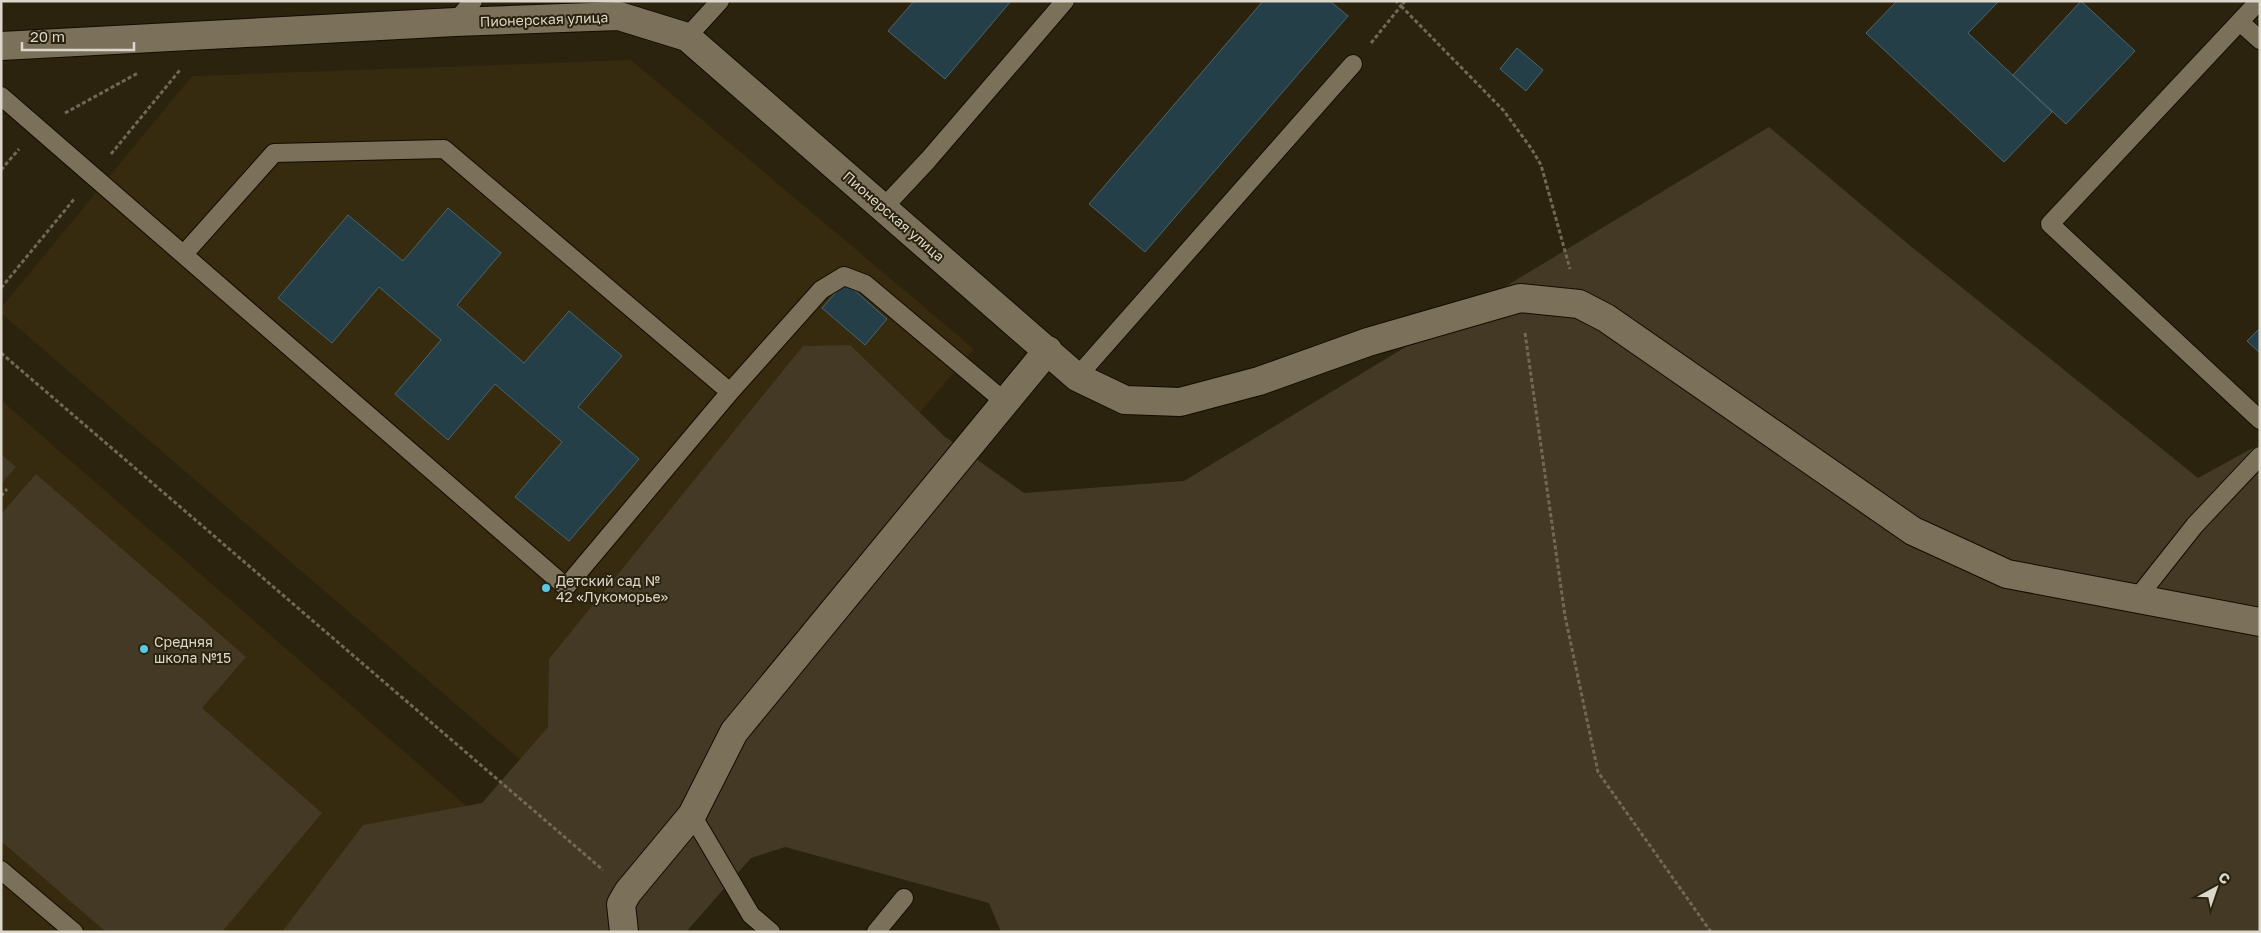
<svg xmlns="http://www.w3.org/2000/svg" width="2261" height="933" font-family="'Golos Text',sans-serif">
	<rect width="100%" height="100%" fill="#2c230f"/>
	<path fill="#362a0f" d="M631,60L974,349L580,811L1,313V308L192,76Z
		M1,400L572,898L567,932H1Z"/>
	<path fill="#433925" d="M1769,127L1908,244L2198,478L2260,444V932H1001L989,903L785,847L751,858L686,932H282L363,825L482,803L548,727L549,659L803,346L850,345L944,436L1024,493L1184,481Z
		M1,454L16,467L1,484Z
		M36,474L246,657L202,708L322,813L222,932H106L1,841V514Z"/>
	<path fill="#243f47" stroke="#4a666e" d="M914,1H1011L945,79L888,31Z
		M1263,1H1330L1348,16L1145,252L1089,204Z
		M1897,1H1999L1968,33L2052,112L2004,162L1866,33Z
		M2081,1L2135,51L2066,124L2013,75Z
		M1517,48L1543,70L1526,91L1500,69Z
		M448,208L501,253L457,305L524,363L569,311L622,356L578,407L639,459L569,541L515,497L562,442L495,384L448,440L395,394L441,340L379,287L332,343L278,298L348,215L403,261Z
		M845,282L887,319L865,345L822,308Z
		M2260,328V353L2247,341Z"/>
	<g fill="none" stroke-linecap="round" stroke-linejoin="round">
		<g stroke="#140c00" stroke-width="20">
			<path id="lane" d="M2259,1L2050,224L2260,420
				M455,22L473,1
				M2240,22L2260,40
				M687,37L720,1
				M1,96L566,587L730,392
				M884,207L928,160L1065,1
				M184,254L274,153L444,149L730,392L821,290L844,276L865,284L1005,402
				M1077,377L1353,64
				M2138,597L2195,525L2260,456
				M692,815L751,915L771,932
				M1,870L74,932
				M876,932L904,898"/>
		</g>
		<g stroke="#140c00" stroke-width="30">
			<path id="street" d="M1,46L455,22L619,16L687,37L1077,377L1125,400L1180,402L1259,381L1368,342L1520,298L1579,304L1606,318L1913,531L2007,574L2260,622
				M624,932L621,904L628,892L692,815L734,732L1048,350"/>
		</g>
		<path stroke="#716958" stroke-width="3" stroke-dasharray="4 2.5" stroke-linecap="butt" d="M1405,1L1401,6L1504,111L1531,148L1541,165L1570,269
			M1371,43L1401,6L1396,1
			M65,113L138,73
			M111,154L180,70
			M1,170L19,149
			M1,288L75,198
			M1525,333L1565,616L1598,772L1711,932
			M1,353L603,870
			M1,496L7,489"/>
		<use href="#lane" stroke="#7b705a" stroke-width="18"/>
		<use href="#street" stroke="#7b705a" stroke-width="28"/>
	</g>
	<g fill="#5ac8e5" stroke="#2c230f" stroke-width="2">
		<circle cx="546" cy="588" r="5"/>
		<circle cx="144" cy="649" r="5"/>
	</g>
	<g text-anchor="middle" dominant-baseline="central" stroke-width="4" stroke-linejoin="round" paint-order="stroke">
		<g font-size="14" fill="#ddd7cb" stroke="#2c230f">
			<text transform="translate(544 19) rotate(-2)">Пионерская улица</text>
			<text transform="translate(894 216) rotate(41)">Пионерская улица</text>
		</g>
		<g font-size="14" fill="#ddd7cb" stroke="#2c230f" text-anchor="start">
			<text x="556" y="580">Детский сад №<tspan x="556" dy="16">42 «Лукоморье»</tspan></text>
			<text x="154" y="641">Средняя<tspan x="154" dy="16">школа №15</tspan></text>
		</g>
	</g>
	<rect width="2261" height="933" fill="none" stroke="#ddd7cb" stroke-width="5"/>
	<g transform="translate(2216 888) rotate(40)" stroke="#2c230f" stroke-width="4" paint-order="stroke">
	<path d="M0-4L9 19L0 12L-9 19Z" fill="#ddd7cb"/>
	<text y="-8" font-size="14" font-weight="bold" text-anchor="middle" fill="#ddd7cb">С</text>
	</g>
	<path d="M22 42v8h112v-8" fill="none" stroke="#ddd7cb" stroke-width="2.5"/>
	<text x="30" y="42" font-size="15" fill="#ddd7cb" stroke="#2c230f" stroke-width="4" paint-order="stroke">20 m</text>
</svg>
